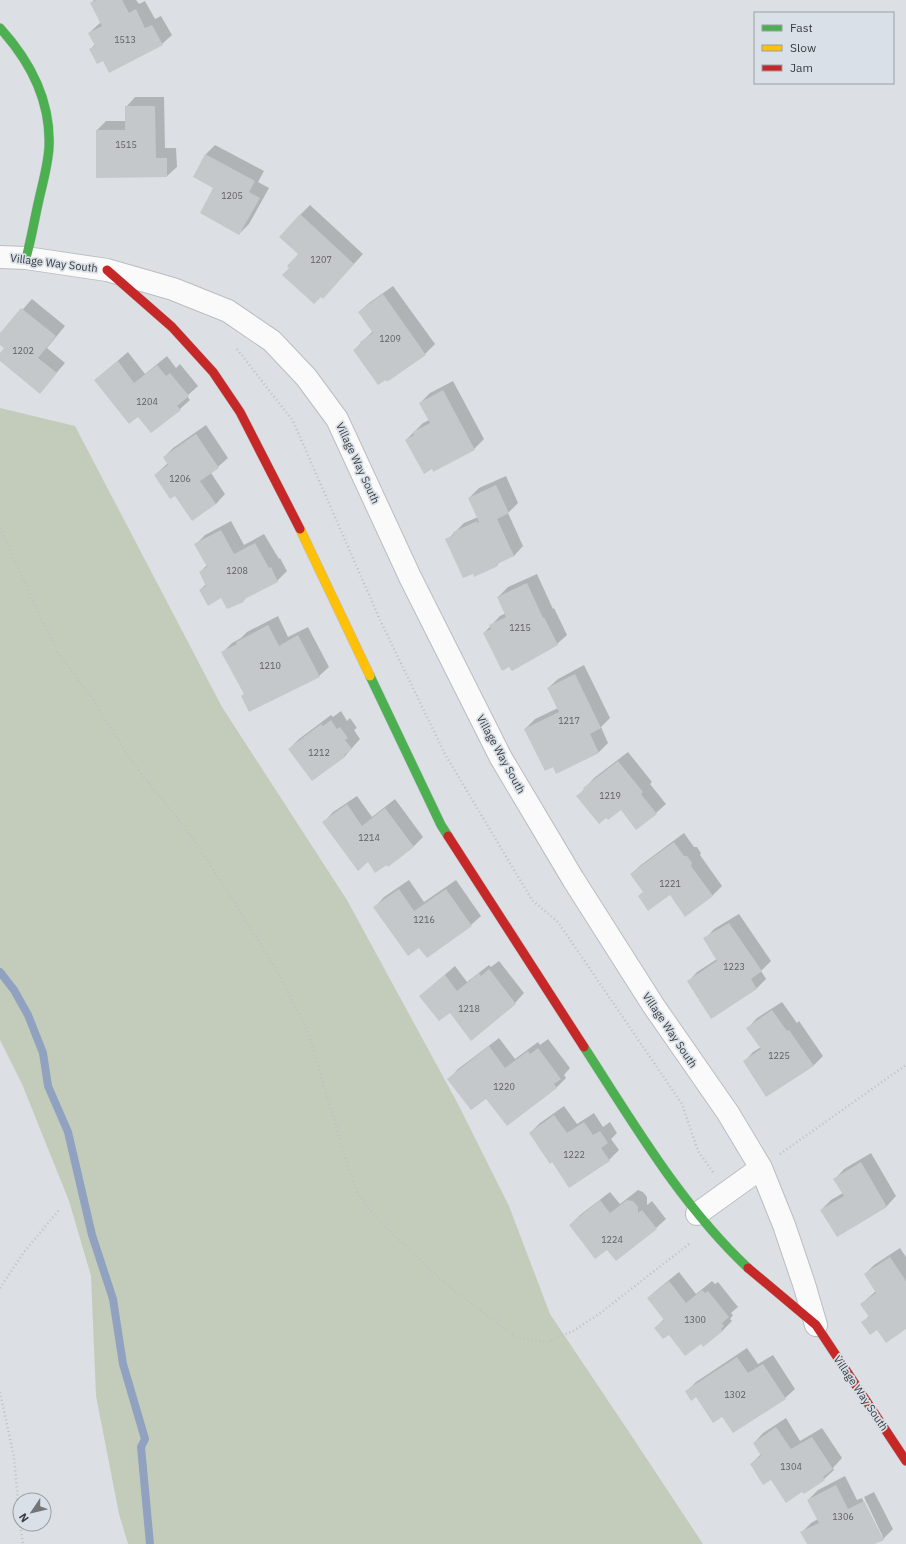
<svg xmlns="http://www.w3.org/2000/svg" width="906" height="1544" font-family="'IBM Plex Sans',sans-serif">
	<rect width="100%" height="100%" fill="#dce0e4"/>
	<path fill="#c3ccba" d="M0,408L75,426L222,707L347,900L458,1104L509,1206L550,1314L631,1435L703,1544H128L119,1514L96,1396L91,1276L69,1201L22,1084L0,1040Z"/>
	<path fill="#0003" d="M94,0H136L139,4L145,1L155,19L161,16L172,35L162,44L103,60L91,49L95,44L89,33L101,22L91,3Z
		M135,97H164L165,148H176L177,167L167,176L97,130L106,121H126V107Z
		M215,145L264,171L258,182L269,188L249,224L239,234L215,188L206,154Z
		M310,205L363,254L332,288L300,215Z
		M393,286L435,344L425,354L388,380L354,350L373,331L359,312L369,303Z
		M32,299L65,326L47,348L65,363L40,392L0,360V354L5,348L0,343V335Z
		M128,352L145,374L167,356L176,368L180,364L198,386L187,396L190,400L180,409L138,416L95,380Z
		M453,381L484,439L474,449L406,440L423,423L429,420L420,403L430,393Z
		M206,425L228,458L211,473L225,494L216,504L175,495L155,475L168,463L164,457L173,448Z
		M506,476L518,503L508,513L523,546L514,556L501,561L497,565L447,540L464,523L478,517L469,498L479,488Z
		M231,521L244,545L264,534L279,559L280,558L287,571L277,581L248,596L243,601L222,597L200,590L206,584L200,572L207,565L196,544L205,535Z
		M537,574L553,609L554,608L567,635L557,644L484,633L500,616L506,613L498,597L508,587Z
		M278,616L288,637L308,627L329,667L319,676L245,694L222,653L232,643L241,638L247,632Z
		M584,665L610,718L601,727L608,743L599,752L556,773L553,766L525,729L535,719L558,708L548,688L558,679Z
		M341,711L347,721L350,718L357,728L354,730L360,739L345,756L312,780L289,749L299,739L331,715L333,717Z
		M628,752L652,782L650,784L666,804L656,813L621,808L578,796L594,778Z
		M357,796L372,817L395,799L423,837L413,847L368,861L324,822L333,812Z
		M684,833L694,847H697L701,853L700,855L722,886L712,896L670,894L639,896L644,891L631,874L641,865Z
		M409,880L424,902L456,880L481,916L471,925L420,947L375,907L384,897Z
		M739,914L771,961L761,971L766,979L757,988L711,1018L688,982L697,972L717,959L705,939L714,929Z
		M499,961L524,993L515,1003L450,1012L420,996L455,966L467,982L489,965L491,967Z
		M782,1002L797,1023L799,1021L823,1056L814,1065L766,1096L744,1062L753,1052L761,1047L748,1028L757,1018Z
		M499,1038L515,1059L538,1042L540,1045L548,1039L570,1068L564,1075L566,1078L556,1088L486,1098L449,1079L458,1069Z
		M564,1106L577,1124L594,1113L603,1127L610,1122L617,1133L611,1139L619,1150L609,1160L552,1161L530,1133L540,1123Z
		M871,1153L896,1196L887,1206L837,1235L821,1210L831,1200L843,1193L835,1179L844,1169Z
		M638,1190L643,1192L647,1197V1205L652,1201L666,1219L656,1228L607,1248L570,1225L580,1215L610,1192L620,1204Z
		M900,1248L906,1257V1328H877L863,1322L869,1316L861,1304L876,1291L865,1274L874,1265Z
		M679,1272L696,1294L712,1281L715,1284L718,1282L738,1307L731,1313L733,1315L730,1319L732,1321L722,1331L701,1342L669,1333L655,1328L664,1319L648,1298L658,1289Z
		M747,1348L758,1364L773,1355L795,1389L785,1398L722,1416L696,1396L686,1392L696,1382Z
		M786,1418L800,1441L822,1428L842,1458L833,1468L834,1470L824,1479H771L751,1464L761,1454L754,1443L763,1433Z
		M845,1476L857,1500L862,1498L881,1537H883L864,1497L874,1492L893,1529L883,1539L873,1544H808L802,1532L811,1523L818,1519L808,1500L818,1490Z"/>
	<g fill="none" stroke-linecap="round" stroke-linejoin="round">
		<path stroke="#91a1c0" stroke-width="8" d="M0,972L14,990L28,1015L43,1053L48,1086L68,1132L92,1235L113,1299L123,1364L145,1439L141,1447L150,1544"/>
	</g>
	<path fill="#c5c8ca" d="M96,0H122L129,13L136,9L145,28L152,25L163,45L109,73L103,61L97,64L89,49L95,46L88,33L102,26L90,3Z
		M125,106H155L156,158H167V177L96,178V130H125Z
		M205,154L255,181L249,192L260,198L239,235L200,213L213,188L193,177Z
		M300,214L354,264L323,299L321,297L314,304L282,275L289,268L287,266L298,254L279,237Z
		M383,294L426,355L387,382L386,380L378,385L353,350L361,344L360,342L373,333L358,312Z
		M21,308L56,336L38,358L57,373L40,394L0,361V353L4,348L0,345V333Z
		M118,361L134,383L157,365L166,376L170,373L189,396L177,406L181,410L151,433L138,417L129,424L94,380Z
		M443,390L475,450L433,472L432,469L424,474L405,440L414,435L413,432L430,423L419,403Z
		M196,434L219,468L200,481L216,504L192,521L175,496L170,499L154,475L168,465L163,457Z
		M496,485L509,513L497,519L514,556L497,564L498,566L474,577L473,574L463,578L445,539L454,535L453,532L477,521V523L479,522L468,498Z
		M221,530L234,554L255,543L269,568L271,567L278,582L243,600L244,602L227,609L221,598L208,606L199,590L206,586L199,572L207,567L194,544Z
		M527,583L543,618L544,617L558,645L512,671L509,667L502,671L483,633L491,629L489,625L506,617L497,597Z
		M268,625L279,646L298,635L320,677L249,712L241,696L244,694L221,652L237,644L236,642Z
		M575,674L601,728L590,734L599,753L556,774L553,767L545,771L524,729L559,712L547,688Z
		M331,720L337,729L340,727L348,738L345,740L352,749L344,755L345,757L312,781L288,749L321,724L323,726Z
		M618,761L643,792L641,794L657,814L636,830L621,810L608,820L606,818L599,824L576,796L584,790L583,788Z
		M347,804L362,826L385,808L414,847L388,867L387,865L375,873L368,862L358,871L322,822Z
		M674,842L684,856H687L692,863L691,866L713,896L685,917L670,895L648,911L638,896L643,892L630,874Z
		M399,889L414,911L446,889L472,926L427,958L419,948L408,956L373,907Z
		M729,923L762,971L751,979L757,989L711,1019L687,981L717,961L703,938Z
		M489,969L516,1004L471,1041L450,1013L439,1021L419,996L445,975L457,991L479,973L481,976Z
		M772,1010L787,1031L789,1030L814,1066L766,1097L743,1061L761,1049L746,1028Z
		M489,1046L505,1068L528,1051L530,1054L538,1048L561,1079L554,1084L557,1088L507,1126L486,1099L471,1110L447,1079Z
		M554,1115L567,1133L584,1122L593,1135L600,1131L608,1143L601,1148L610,1161L569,1188L552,1162L550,1164L529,1133Z
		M861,1162L887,1207L837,1237L820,1210L844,1196L833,1179Z
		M600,1200L610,1213L627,1200L633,1201L638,1207V1213L642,1210L657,1229L616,1261L607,1250L595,1259L569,1225Z
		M890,1257L906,1281V1329L886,1343L877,1330L870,1335L861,1322L869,1317L860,1304L876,1293L864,1274Z
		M669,1281L686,1303L702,1290L705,1293L708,1291L729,1317L722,1323L724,1326L721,1329L723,1331L703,1347L701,1344L685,1356L669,1335L663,1339L654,1328L664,1320L647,1298Z
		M737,1357L748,1373L763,1364L786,1399L733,1433L722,1417L713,1423L696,1397L691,1401L685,1391Z
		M776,1427L791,1449L812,1437L833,1469L823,1477L825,1480L804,1494L802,1492L786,1503L771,1480L763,1485L750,1464L761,1456L753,1443Z
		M836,1485L848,1509L864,1501L884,1540L875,1544H807L800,1532L819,1523L807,1500Z"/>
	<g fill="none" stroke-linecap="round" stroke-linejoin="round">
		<g stroke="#babdc0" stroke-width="24">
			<path id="street" d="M0,257L26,258L107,270L173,289L228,311L272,341L306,377L337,419L410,577L501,758L573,879L653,1005L728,1113L761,1168L784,1225L804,1284L816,1325
				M697,1214L761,1168"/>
		</g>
		<g stroke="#babdc0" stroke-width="10">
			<path id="fast" d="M0,28C30,61 51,101 49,147C48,166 42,185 38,204C34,222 31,240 26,258
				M370,676L441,825L448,836
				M584,1047C634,1124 681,1205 748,1268"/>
		</g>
		<g stroke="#babdc0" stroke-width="10">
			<path id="slow" d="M300,529L370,676"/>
		</g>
		<g stroke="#babdc0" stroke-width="10">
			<path id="jam" d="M107,270L172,327L213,372L240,412L300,529
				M448,836L584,1047
				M748,1268L816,1325L906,1461"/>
		</g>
		<path stroke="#bec0c2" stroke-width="2.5" stroke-dasharray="1 3" stroke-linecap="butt" d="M237,349L293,421L380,620L445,754L532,900L558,922L682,1104L698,1151L713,1172
			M0,528L39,614L59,654L92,698L132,762L189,833L238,908L280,976L308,1032L347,1164L359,1196L380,1222L447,1285L516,1337L547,1342L573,1331L599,1314L689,1244
			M780,1154L906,1065
			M0,1288L24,1252L59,1210
			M0,1392L14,1457L20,1524L23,1544"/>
		<use href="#street" stroke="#fafafb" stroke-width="22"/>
		<use href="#fast" stroke="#4caf50" stroke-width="9"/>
		<use href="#slow" stroke="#ffc107" stroke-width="9"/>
		<use href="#jam" stroke="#c62828" stroke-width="9"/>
	</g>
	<g text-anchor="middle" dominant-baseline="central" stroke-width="3.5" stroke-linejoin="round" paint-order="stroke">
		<g font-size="9" fill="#5e6062">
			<text x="125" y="39">1513</text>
			<text x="126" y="144">1515</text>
			<text x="232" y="195">1205</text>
			<text x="321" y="259">1207</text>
			<text x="390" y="338">1209</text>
			<text x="23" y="350">1202</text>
			<text x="147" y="401">1204</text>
			<text x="180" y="478">1206</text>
			<text x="237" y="570">1208</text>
			<text x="520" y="627">1215</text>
			<text x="270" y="665">1210</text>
			<text x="569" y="720">1217</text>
			<text x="319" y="752">1212</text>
			<text x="610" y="795">1219</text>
			<text x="369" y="837">1214</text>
			<text x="670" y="883">1221</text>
			<text x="424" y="919">1216</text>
			<text x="734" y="966">1223</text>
			<text x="469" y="1008">1218</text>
			<text x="779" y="1055">1225</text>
			<text x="504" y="1086">1220</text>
			<text x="574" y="1154">1222</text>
			<text x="612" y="1239">1224</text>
			<text x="695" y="1319">1300</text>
			<text x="735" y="1394">1302</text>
			<text x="791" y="1466">1304</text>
			<text x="843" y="1516">1306</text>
		</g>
		<g font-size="11" fill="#3a3c3f" stroke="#d9e0e7">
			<text transform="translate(54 263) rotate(7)">Village Way South</text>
			<text transform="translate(358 463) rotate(65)">Village Way South</text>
			<text transform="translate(501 754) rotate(61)">Village Way South</text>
			<text transform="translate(670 1030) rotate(56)">Village Way South</text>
			<text transform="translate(861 1393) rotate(56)">Village Way South</text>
		</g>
	</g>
	<rect x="754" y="12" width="140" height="72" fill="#d9e0e7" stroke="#999ea4"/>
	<rect x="762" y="25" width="20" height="6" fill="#4caf50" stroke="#999ea4"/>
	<text x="790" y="32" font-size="12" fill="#3a3c3f">Fast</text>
	<rect x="762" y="45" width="20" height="6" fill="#ffc107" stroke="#999ea4"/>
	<text x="790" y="52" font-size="12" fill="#3a3c3f">Slow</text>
	<rect x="762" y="65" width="20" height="6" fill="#c62828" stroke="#999ea4"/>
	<text x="790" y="72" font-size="12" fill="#3a3c3f">Jam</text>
	<g transform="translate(32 1512) rotate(235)"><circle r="19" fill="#d9e0e7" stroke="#999ea4"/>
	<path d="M0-3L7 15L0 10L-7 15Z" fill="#737579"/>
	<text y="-6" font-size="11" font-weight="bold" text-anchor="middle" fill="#3a3c3f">N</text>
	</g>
</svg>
